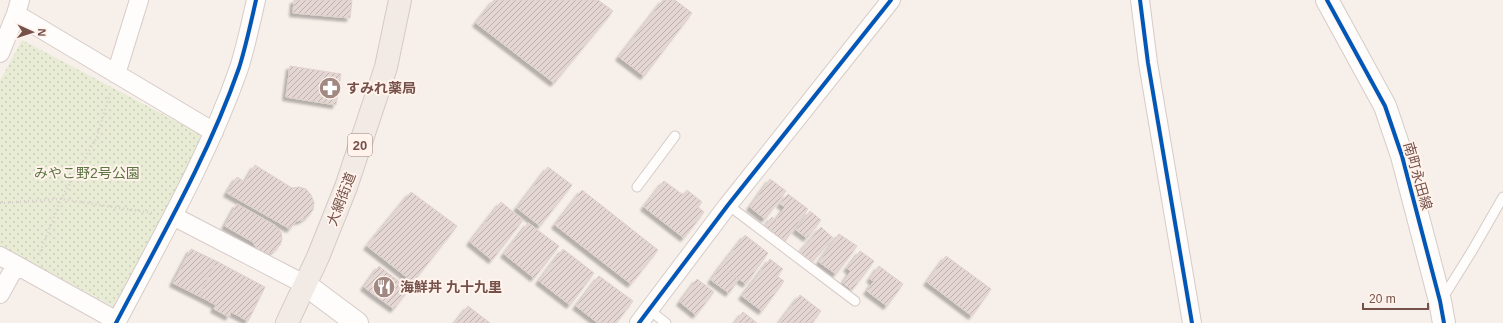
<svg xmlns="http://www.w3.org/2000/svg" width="1503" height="323" font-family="Arial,'Noto Sans JP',sans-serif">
	<defs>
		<pattern id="park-dots" width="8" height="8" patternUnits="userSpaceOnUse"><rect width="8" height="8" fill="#e8ecd5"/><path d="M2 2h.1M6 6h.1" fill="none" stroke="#caccb8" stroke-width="1.8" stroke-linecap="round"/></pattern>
		<pattern id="building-hatch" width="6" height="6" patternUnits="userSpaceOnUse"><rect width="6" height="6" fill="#e4d6d2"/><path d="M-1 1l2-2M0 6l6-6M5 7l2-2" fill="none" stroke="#bdb0ac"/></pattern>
		<filter id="shadow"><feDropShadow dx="-3.5" dy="3.5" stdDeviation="1" flood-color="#0004"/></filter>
	</defs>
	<rect width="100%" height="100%" fill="#f7efea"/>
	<path fill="url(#park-dots)" d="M22,40L204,136L114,307L0,246V81Z"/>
	<path fill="url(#building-hatch)" stroke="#e0d1cc" filter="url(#shadow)" d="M294,0H352L350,18L293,13Z
		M494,0H598L613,11L554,83L476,23Z
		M663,0H675L692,13L644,76L619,57Z
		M290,66L341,74L336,105L286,97Z
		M255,165L292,188L299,187L306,189L311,195L314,202L313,210L308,216L302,220L296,221L290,229L227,193L237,177L245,182Z
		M548,167L572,185L540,226L517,208Z
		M770,179L786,191L765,219L750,207Z
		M664,181L683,195L687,190L702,202L698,207L704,212L684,238L644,207Z
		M582,190L658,250L631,284L555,225Z
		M411,192L457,226L413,282L367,246Z
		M788,194L808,209L785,241L765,226L772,217L776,220L785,207L780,204Z
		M501,202L523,220L492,260L470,242Z
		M237,204L276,226L281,232L282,239L280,245L275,250L269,253L263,252L257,249L253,242L225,226Z
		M810,211L821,220L807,238L796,230Z
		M528,223L559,246L534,278L504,254Z
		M821,227L833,238L811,263L799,253Z
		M839,234L857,246L836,274L819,262Z
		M745,235L768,253L746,284L721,266Z
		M191,249L216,261L199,296L173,283Z
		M563,249L594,273L570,305L539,281Z
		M860,251L874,261L852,290L843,283L851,271L847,268Z
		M946,256L991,289L972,316L927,282Z
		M770,259L783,269L777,276L784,281L762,311L742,296Z
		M216,261L265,287L248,321L231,312L229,317L214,309L216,305L199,296Z
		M379,266L388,273L373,294L364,287Z
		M721,266L739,279L729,293L711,280Z
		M879,266L903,284L887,306L867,291L874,281L870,279Z
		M388,273L409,289L394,309L373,294Z
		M599,276L633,301L616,323H598L576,306Z
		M697,279L714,292L696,315L680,302Z
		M800,295L821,311L812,323H779Z
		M468,306L490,323H455Z
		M743,312L757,323H735Z"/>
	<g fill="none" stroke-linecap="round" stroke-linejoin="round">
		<g stroke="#d6cbc7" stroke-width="11">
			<path id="lane" d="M637,187L675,136
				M728,205L855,301
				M1442,299L1472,251L1503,197
				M648,309L666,323"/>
		</g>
		<g stroke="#d6cbc7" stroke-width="20">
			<path id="street" d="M1140,0L1148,63L1192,323
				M16,14L214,132
				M0,53L16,14L20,0
				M116,74L139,0
				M173,216L306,285
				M0,256L117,321
				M0,294L16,265
				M116,323C160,239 208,157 239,68C246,46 251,22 256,0
				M639,323L728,205L891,0"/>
		</g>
		<g stroke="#d6cbc7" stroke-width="24">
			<path id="secondary" d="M1327,0L1385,106L1402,156L1440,301L1444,323
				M306,285L357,323"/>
		</g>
		<g stroke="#d5c9c6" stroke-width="24">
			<path id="primary" d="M287,323L318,257L346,187L386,67L400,0"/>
		</g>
		<path stroke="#d8cdcb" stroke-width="2.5" stroke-dasharray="1 3" stroke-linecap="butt" d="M0,203L61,199L153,213
			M39,255L61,199L96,139L110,94"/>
		<use href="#lane" stroke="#fefdfc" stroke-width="9"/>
		<use href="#street" stroke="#fefdfc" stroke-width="18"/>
		<use href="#secondary" stroke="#fefdfc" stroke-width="22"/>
		<use href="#primary" stroke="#f2ebe5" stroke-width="22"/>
		<g stroke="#fff3ec" stroke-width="6">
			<path id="cycleway" d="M1140,0L1148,63L1192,323
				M1327,0L1385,106L1402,156L1440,301L1444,323
				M116,323C160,239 208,157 239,68C246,46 251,22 256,0
				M639,323L728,205L891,0"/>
		</g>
		<use href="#cycleway" stroke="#0057b8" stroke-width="4"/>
	</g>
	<defs>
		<g id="pharmacy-disc" transform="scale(1.15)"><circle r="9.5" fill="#a28882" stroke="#fff3ec"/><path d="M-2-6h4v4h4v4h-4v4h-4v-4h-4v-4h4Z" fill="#fff"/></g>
		<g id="restaurant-disc" transform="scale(1.15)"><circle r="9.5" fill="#a28882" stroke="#fff3ec"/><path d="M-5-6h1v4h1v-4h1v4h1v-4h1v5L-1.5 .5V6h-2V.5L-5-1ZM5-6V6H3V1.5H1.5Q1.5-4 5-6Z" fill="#fff"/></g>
	</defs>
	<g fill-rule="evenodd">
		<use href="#pharmacy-disc" x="330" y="88"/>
		<use href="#restaurant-disc" x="384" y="287"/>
	</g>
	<g text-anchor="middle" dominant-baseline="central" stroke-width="4" stroke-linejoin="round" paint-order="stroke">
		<rect fill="#fff3ec" stroke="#9e827b" stroke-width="1" x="348" y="134" width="24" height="22" rx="3"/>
		<g font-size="13" font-weight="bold" fill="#75514a">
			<text x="360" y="145">20</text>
		</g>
		<g font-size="14" font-weight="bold" fill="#75514a" stroke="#fff3ec" text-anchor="start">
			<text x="346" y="88">すみれ薬局</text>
			<text x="400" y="287">海鮮丼 九十九里</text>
		</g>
		<g font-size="14" fill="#5b7540" stroke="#fff3ec">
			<text x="87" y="173">みやこ野2号公園</text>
		</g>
		<g font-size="14" fill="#75514a" stroke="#fff3ec">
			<text transform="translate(1418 176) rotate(74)">南町永田線</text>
			<text transform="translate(341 199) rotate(-69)">大網街道</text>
		</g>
	</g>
	<g transform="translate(32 32) rotate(93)" stroke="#fff3ec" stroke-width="3" paint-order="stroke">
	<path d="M0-3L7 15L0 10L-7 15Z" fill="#75514a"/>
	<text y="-6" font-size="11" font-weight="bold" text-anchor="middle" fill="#75514a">N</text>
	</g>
	<path d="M1363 303v6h65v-6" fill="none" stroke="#75514a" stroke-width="2"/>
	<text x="1369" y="303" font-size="12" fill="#75514a" stroke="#fff3ec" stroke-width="3" paint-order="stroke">20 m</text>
</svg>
